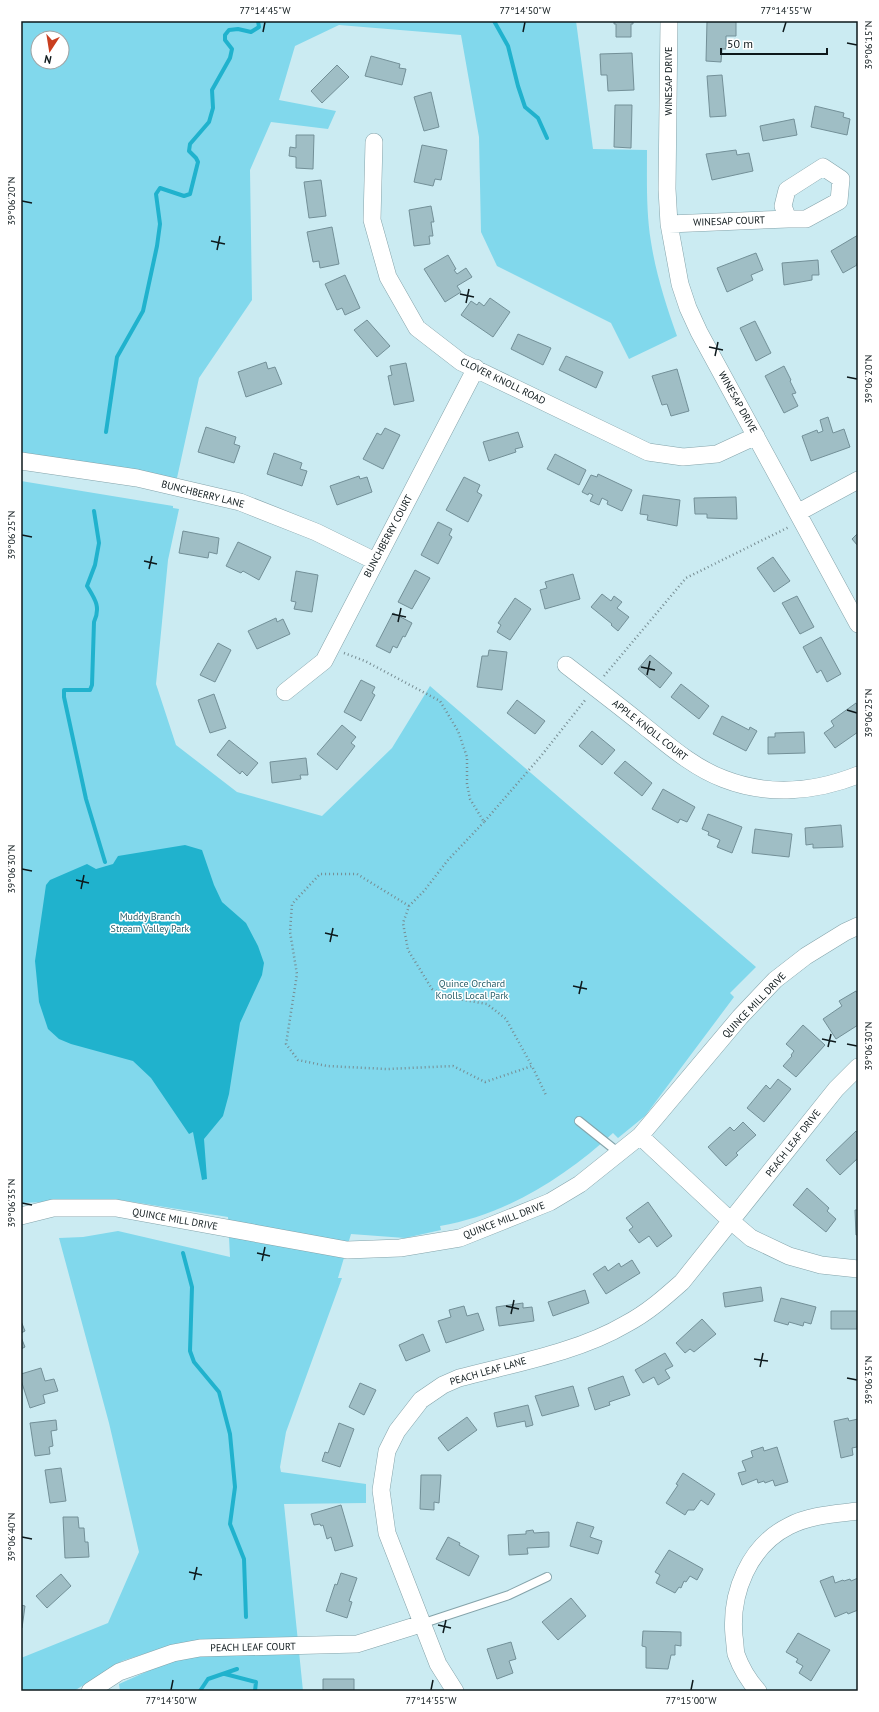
<svg xmlns="http://www.w3.org/2000/svg" width="879" height="1712" font-family="'PT Sans',sans-serif">
	<rect width="100%" height="100%" fill="#cbebf2"/>
	<path fill="#81d8ec" fill-rule="evenodd" d="M21,21H576L593,149L647,150C647,180 646,211 651,242C656,274 666,305 677,336L629,359L611,323L497,266L481,232L479,137L461,35L339,25L295,46L279,100L336,111L328,129L271,122L250,170L252,300L199,378L175,487L21,461ZM38,38H62V62H38Z
		M21,481L173,506V508L179,509L168,560L156,684L176,745L237,792L322,816L392,748L430,686L756,967L730,993L734,997L645,1116L618,1138L613,1133C565,1177 506,1215 440,1226L441,1230L405,1238L351,1234L338,1278H342L286,1432L280,1467L281,1472L366,1484V1503L284,1504L303,1691H120L119,1684L157,1667L167,1664L172,1645L122,1661L74,1691H21V1658L108,1623L139,1552L109,1423L59,1238L83,1237L118,1231L230,1257L228,1217L114,1199L21,1203Z"/>
	<path fill="#20b2cd" d="M185,845L202,850L214,885L222,902L246,923L258,946L264,963L262,975L240,1023L229,1094L223,1116L204,1139L207,1179L202,1180L193,1132L189,1134L151,1078L133,1061L71,1044L59,1039L48,1029L39,1002L35,961L46,885L50,880L87,864L96,869L113,864L118,856Z"/>
	<g fill="none" stroke-linecap="round" stroke-linejoin="round">
		<path stroke="#20b2cd" stroke-width="4" d="M494,21L508,46L518,86L525,107L538,118L547,138
			M106,432L117,357L143,311L157,246L160,224L156,194L160,188L184,196L190,194L198,162L196,158L189,151L190,144L209,122L213,108L212,90L230,58L232,49L225,40V35L229,30L238,29L251,32L259,27L258,21
			M94,511L99,543L95,565L87,586C95,599 101,607 94,622L92,685L90,690H64V697L86,799L105,862
			M183,1253L192,1287L190,1351L194,1362L219,1392L230,1434L235,1487L230,1524L244,1559L246,1617
			M225,1674L256,1682L255,1691
			M200,1691L208,1679L237,1669"/>
	</g>
	<path fill="#9fbec5" stroke="#739098" d="M614,21H633V24H631V37H616V24H614Z
		M707,21H736V36H726V49H722L721,62L706,61Z
		M632,53L634,90L608,91L607,75H601L600,54Z
		M371,56L400,64L399,68L406,69L402,85L365,76Z
		M337,65L349,77L322,103L311,91Z
		M722,75L726,116L710,117L707,76Z
		M431,92L439,127L424,131L414,97Z
		M615,105H632L631,148L614,147Z
		M815,106L844,113L843,117L850,119L847,135L811,127Z
		M794,119L797,135L763,141L760,126Z
		M296,135H314L313,169L296,168V157L289,156L290,147L296,148Z
		M422,145L447,150L441,180L435,179L433,186L414,182Z
		M736,150L737,155L749,153L753,171L712,180L706,154Z
		M321,180L326,216L309,218L304,182Z
		M431,206L434,222H431L433,236H429L430,244L414,246L409,210Z
		M332,227L339,264L320,268L319,261L313,262L307,232Z
		M858,235V263L856,264L857,265L843,273L831,251Z
		M756,253L763,270L751,275L753,280L727,292L717,268Z
		M448,255L456,269L454,270L457,274L466,268L472,277L457,286L461,292L445,302L424,269Z
		M818,260L819,275H812V280L784,285L782,263Z
		M345,275L360,308L345,315L342,308L337,310L325,284Z
		M490,298L510,312L493,337L461,315L471,301L477,305L479,302L484,306Z
		M367,320L390,346L377,357L354,330Z
		M755,321L771,353L756,361L740,328Z
		M518,334L551,348L543,365L511,349Z
		M566,356L603,372L596,388L559,370Z
		M266,362L268,369L275,367L282,384L246,397L238,372Z
		M406,363L414,401L394,405L388,376L392,375L390,366Z
		M784,366L791,380L790,381L796,393L792,394L798,406L784,413L765,376Z
		M677,369L689,411L671,416L667,404L662,405L652,376Z
		M828,417L833,433L844,429L850,447L811,461L802,436L817,430L818,433L823,431L820,420Z
		M206,427L236,437L234,444L240,446L234,463L198,452Z
		M385,428L400,435L383,469L363,459L377,433L381,435Z
		M518,432L523,447L515,449L516,452L489,461L483,442Z
		M274,453L302,463L300,469L307,471L302,486L267,474Z
		M555,454L586,470L579,485L547,469Z
		M598,474L632,490L622,511L607,504L608,501L602,498L599,505L590,501L593,495L589,493L588,495L582,492L591,475L597,477Z
		M359,476L360,479L367,477L372,492L337,505L330,486Z
		M464,477L480,485L477,492L482,495L468,522L446,510Z
		M643,495L680,500L677,526L647,520L648,515L640,514Z
		M736,497L737,519L707,518V514H695L694,498Z
		M438,522L452,529L449,535L452,537L438,564L421,555Z
		M183,531L219,538L217,554L209,552L208,558L179,553Z
		M858,533V546L852,539Z
		M238,542L271,557L259,580L243,571L241,573L226,566Z
		M773,557L790,581L774,592L757,568Z
		M415,570L430,578L412,609L398,602Z
		M296,571L318,575L312,612L294,609L296,602L291,601Z
		M573,574L580,599L545,609L540,590L547,588L545,582Z
		M602,594L611,601L614,596L622,602L617,608L629,617L618,631L611,625L612,624L591,607Z
		M797,596L814,627L800,634L782,603Z
		M515,598L531,609L510,640L497,632L501,625L498,623Z
		M393,613L412,623L405,637L403,636L397,648L393,646L390,653L376,646Z
		M276,618L277,622L283,619L290,634L257,649L248,631Z
		M821,637L841,674L827,682L821,670L817,673L803,647Z
		M218,643L231,650L215,682L200,675Z
		M489,650L507,652L502,690L477,687L482,656H488Z
		M650,655L672,673L660,688L638,669Z
		M361,680L375,687L372,693L375,695L361,721L344,712Z
		M681,684L709,706L699,719L671,697Z
		M214,694L226,728L210,733L198,700Z
		M517,700L545,721L535,734L507,713Z
		M856,703L858,707V732L835,748L824,733L834,726L831,721Z
		M722,716L749,730L750,727L757,731L746,751L713,734Z
		M342,725L356,737L351,743L355,746L337,770L317,754Z
		M592,731L615,750L602,765L579,746Z
		M804,732L805,753L768,754V737H775V733Z
		M229,740L258,763L247,776L242,771L240,774L217,755Z
		M306,758L308,775H300L301,779L272,783L270,762Z
		M625,761L652,783L642,796L614,773Z
		M663,789L695,807L687,822L680,819L678,823L652,809Z
		M708,814L742,827L732,853L717,847L720,840L708,835L709,832L702,829Z
		M841,825L843,847L813,848V844L806,845L805,828Z
		M755,829L792,834L789,857L752,853Z
		M856,991L858,994V1025L836,1039L823,1019L842,1006L839,1001Z
		M803,1025L825,1045L796,1077L783,1066L792,1056L791,1055L794,1051L786,1044Z
		M778,1079L791,1089L764,1122L747,1108L766,1085L770,1089Z
		M743,1122L756,1135L736,1153L738,1155L726,1166L708,1147L730,1127L734,1131Z
		M856,1131L858,1134V1158L840,1175L826,1160Z
		M807,1188L829,1208L827,1211L836,1219L826,1232L793,1205Z
		M648,1202L672,1236L657,1247L649,1236L639,1243L629,1230L633,1227L626,1218Z
		M855,1210H858V1235H856Z
		M632,1260L640,1273L606,1294L593,1274L605,1266L608,1271L619,1263L621,1267Z
		M761,1287L763,1301L725,1307L723,1293Z
		M585,1290L589,1303L553,1316L548,1302Z
		M781,1298L816,1307L811,1324L804,1322L803,1326L789,1322L788,1325L774,1321Z
		M523,1303V1308L532,1307L534,1321L499,1326L496,1307Z
		M464,1306L467,1316L478,1313L484,1330L446,1343L438,1321L451,1317L449,1310Z
		M831,1311H858L857,1329H831Z
		M702,1319L716,1334L694,1352L690,1349L685,1353L676,1343Z
		M21,1321L25,1331L21,1333Z
		M423,1334L430,1351L406,1361L399,1345Z
		M21,1337L25,1347L21,1349Z
		M665,1353L673,1366L665,1370L670,1378L658,1385L654,1377L643,1383L635,1370Z
		M41,1368L45,1381L54,1379L58,1391L43,1395L45,1403L30,1408L21,1380V1374Z
		M623,1376L630,1395L609,1402L610,1405L595,1410L588,1388Z
		M360,1383L376,1390L364,1415L349,1407Z
		M573,1386L579,1406L542,1416L535,1396Z
		M528,1405L533,1425L526,1427L525,1421L497,1427L494,1413Z
		M467,1417L477,1430L448,1451L438,1438Z
		M848,1418L849,1421L858,1419V1445L857,1447L852,1448L853,1455L841,1458L834,1421Z
		M56,1420L57,1430L51,1431L53,1446L49,1447L50,1454L35,1456L30,1423Z
		M339,1423L354,1429L340,1467L322,1461L325,1452L328,1453Z
		M763,1447L764,1451L777,1447L788,1482L775,1486L773,1480L765,1483L764,1481L758,1483L757,1479L742,1485L738,1473L746,1471L742,1461L753,1457L751,1451Z
		M61,1468L66,1501L50,1503L45,1470Z
		M683,1473L715,1494L708,1505L701,1500L694,1510H688L685,1515L666,1503L678,1485L676,1484Z
		M421,1475H441L439,1503L434,1502V1510L420,1509Z
		M341,1505L353,1546L335,1551L331,1537L327,1539L323,1525L321,1526L320,1524L314,1525L311,1514Z
		M63,1517H78L79,1528H84L85,1542H88L89,1557L65,1558Z
		M577,1522L594,1527L590,1537L602,1541L598,1554L570,1546Z
		M533,1530L534,1533L549,1532V1547L527,1548L528,1554L509,1555L508,1535L526,1534V1531Z
		M448,1537L460,1543L459,1545L479,1556L469,1576L436,1559Z
		M669,1550L703,1569L697,1580L690,1576L686,1582L684,1581L681,1588L679,1587L675,1593L656,1583L660,1575L655,1572Z
		M341,1573L357,1578L349,1601L352,1602L347,1618L326,1611L335,1584L337,1585Z
		M61,1574L71,1586L47,1608L36,1596Z
		M833,1576L835,1583L843,1580L844,1581L850,1579L851,1581L858,1578V1610L848,1614L847,1612L835,1617L820,1581Z
		M571,1598L586,1616L558,1640L542,1622Z
		M21,1605L25,1606L22,1628H21Z
		M643,1631L681,1632V1646L675,1645V1655H671L668,1669L646,1668V1647L642,1646Z
		M798,1633L830,1650L811,1681L799,1673L803,1666L796,1662L798,1659L786,1652Z
		M511,1642L516,1659L509,1661L513,1673L497,1679L487,1649Z
		M323,1679H354V1691H323Z"/>
	<g fill="none" stroke-linecap="round" stroke-linejoin="round">
		<g stroke="#84a3aa" stroke-width="10">
			<path id="service" d="M579,1121L619,1153
				M421,1624L509,1595L547,1577"/>
		</g>
		<g stroke="#84a3aa" stroke-width="18">
			<path id="minor" d="M669,21L667,189L669,224L680,284L688,308L699,332L858,624
				M374,142L372,220L388,277L417,328L461,362L648,452L683,457L717,454L756,436
				M823,167L841,179L839,201L806,219H788L783,206L787,190Z
				M669,224L788,219
				M21,461L137,478L240,502L316,532L375,561
				M799,512L858,480
				M566,665C592,685 618,705 643,725C668,745 694,768 724,779C768,796 815,792 858,775
				M285,692L324,661L476,368
				M640,1136L731,1221L751,1238L789,1256L821,1265L858,1269
				M21,1216L53,1208H116L347,1250L400,1248L460,1238L550,1202L580,1184L640,1136L740,1017L775,980L806,956L845,932L858,926
				M90,1691L119,1672L173,1653L200,1648L357,1644L421,1624
				M455,1691L438,1664L387,1533L381,1490L387,1451L397,1431L421,1400L443,1385L459,1378C512,1364 579,1352 626,1324C647,1313 664,1298 682,1282L836,1089L858,1067
				M758,1691C749,1681 741,1668 736,1654C735,1649 735,1642 734,1636C730,1593 749,1546 789,1526C810,1515 835,1514 858,1511"/>
		</g>
		<path stroke="#768c92" stroke-width="2.5" stroke-dasharray="1 3" stroke-linecap="butt" d="M344,653L365,661L440,701L458,731L467,757V784L470,799L484,822L541,756L586,699
			M604,676L686,578L789,527
			M484,822L448,860L424,891L409,906L403,923L408,950L432,989L452,998L487,1004L506,1019L532,1066
			M409,906L357,874H320L292,904L290,932L297,974L286,1044L298,1060L327,1066L387,1069L453,1066L485,1082L532,1066L546,1095"/>
		<use href="#service" stroke="#fff" stroke-width="8"/>
		<use href="#minor" stroke="#fff" stroke-width="17"/>
	</g>
	<path fill="none" stroke="#0d181b" stroke-width="1.5" d="M263,32L265,22M523,32L525,22M783,32L786,22M847,43L857,45M22,201L32,203M211,241L225,244M217,250L220,236M460,294L474,297M466,303L469,289M709,347L723,350M715,356L718,342M847,377L857,379M22,535L32,537M144,561L157,564M149,569L152,556M392,614L406,617M398,622L401,608M641,667L655,670M647,675L650,661M847,710L857,713M22,869L32,871M76,880L89,883M81,889L84,875M325,933L338,936M330,942L333,928M573,986L587,989M579,994L582,981M822,1039L836,1042M847,1044L857,1046M828,1047L831,1034M22,1203L32,1205M257,1253L270,1256M262,1261L265,1247M506,1306L519,1309M511,1314L514,1300M754,1359L768,1361M760,1367L763,1353M847,1378L857,1380M22,1537L32,1539M189,1572L202,1575M194,1580L197,1567M438,1625L451,1628M443,1633L446,1620M171,1690L173,1680M431,1690L433,1680M691,1690L693,1680"/>
	<g text-anchor="middle" dominant-baseline="central" stroke-width="3" stroke-linejoin="round" paint-order="stroke">
		<g font-size="10" fill="#0d181b" stroke="#fff">
			<text transform="translate(668 81) rotate(-90)">WINESAP DRIVE</text>
			<text transform="translate(729 221) rotate(-2)">WINESAP COURT</text>
			<text transform="translate(503 381) rotate(26)">CLOVER KNOLL ROAD</text>
			<text transform="translate(738 402) rotate(61)">WINESAP DRIVE</text>
			<text transform="translate(203 494) rotate(14)">BUNCHBERRY LANE</text>
			<text transform="translate(388 536) rotate(-62)">BUNCHBERRY COURT</text>
			<text transform="translate(650 730) rotate(38)">APPLE KNOLL COURT</text>
			<text transform="translate(754 1005) rotate(-46)">QUINCE MILL DRIVE</text>
			<text transform="translate(793 1143) rotate(-52)">PEACH LEAF DRIVE</text>
			<text transform="translate(175 1219) rotate(10)">QUINCE MILL DRIVE</text>
			<text transform="translate(504 1220) rotate(-21)">QUINCE MILL DRIVE</text>
			<text transform="translate(488 1371) rotate(-16)">PEACH LEAF LANE</text>
			<text transform="translate(253 1647) rotate(-1)">PEACH LEAF COURT</text>
		</g>
		<g font-size="10" fill="#295f6a" stroke="#fff">
			<text x="150" y="916">Muddy Branch<tspan x="150" dy="12">Stream Valley Park</tspan></text>
			<text x="472" y="983">Quince Orchard<tspan x="472" dy="12">Knolls Local Park</tspan></text>
		</g>
	</g>
	<rect width="879" height="1712" fill="none" stroke="#ffffff" stroke-width="44"/>
	<g transform="translate(50 50) rotate(192)"><circle r="19" fill="#ffffff" stroke="#9ea3a4"/>
	<path d="M0-3L7 15L0 10L-7 15Z" fill="#c93e1f"/>
	<text y="-6" font-size="11" font-weight="bold" text-anchor="middle" fill="#0d181b">N</text>
	</g>
	<path d="M721 48v6h106v-6" fill="none" stroke="#0d181b" stroke-width="2"/>
	<text x="727" y="48" font-size="12" fill="#0d181b" stroke="#ffffff" stroke-width="3" paint-order="stroke">50 m</text>
	<rect x="22" y="22" width="835" height="1668" fill="none" stroke="#0d181b" stroke-width="1.5"/>
	<g font-size="10" text-anchor="middle" fill="#0d181b">
		<text x="265" y="14">77°14'45"W</text>
		<text x="525" y="14">77°14'50"W</text>
		<text x="786" y="14">77°14'55"W</text>
		<text transform="translate(868 45) rotate(-90)" y="4">39°06'15"N</text>
		<text transform="translate(11 201) rotate(-90)" y="4">39°06'20"N</text>
		<text transform="translate(868 379) rotate(-90)" y="4">39°06'20"N</text>
		<text transform="translate(11 535) rotate(-90)" y="4">39°06'25"N</text>
		<text transform="translate(868 713) rotate(-90)" y="4">39°06'25"N</text>
		<text transform="translate(11 869) rotate(-90)" y="4">39°06'30"N</text>
		<text transform="translate(868 1046) rotate(-90)" y="4">39°06'30"N</text>
		<text transform="translate(11 1203) rotate(-90)" y="4">39°06'35"N</text>
		<text transform="translate(868 1380) rotate(-90)" y="4">39°06'35"N</text>
		<text transform="translate(11 1537) rotate(-90)" y="4">39°06'40"N</text>
		<text x="171" y="1704">77°14'50"W</text>
		<text x="431" y="1704">77°14'55"W</text>
		<text x="691" y="1704">77°15'00"W</text>
	</g>
</svg>
